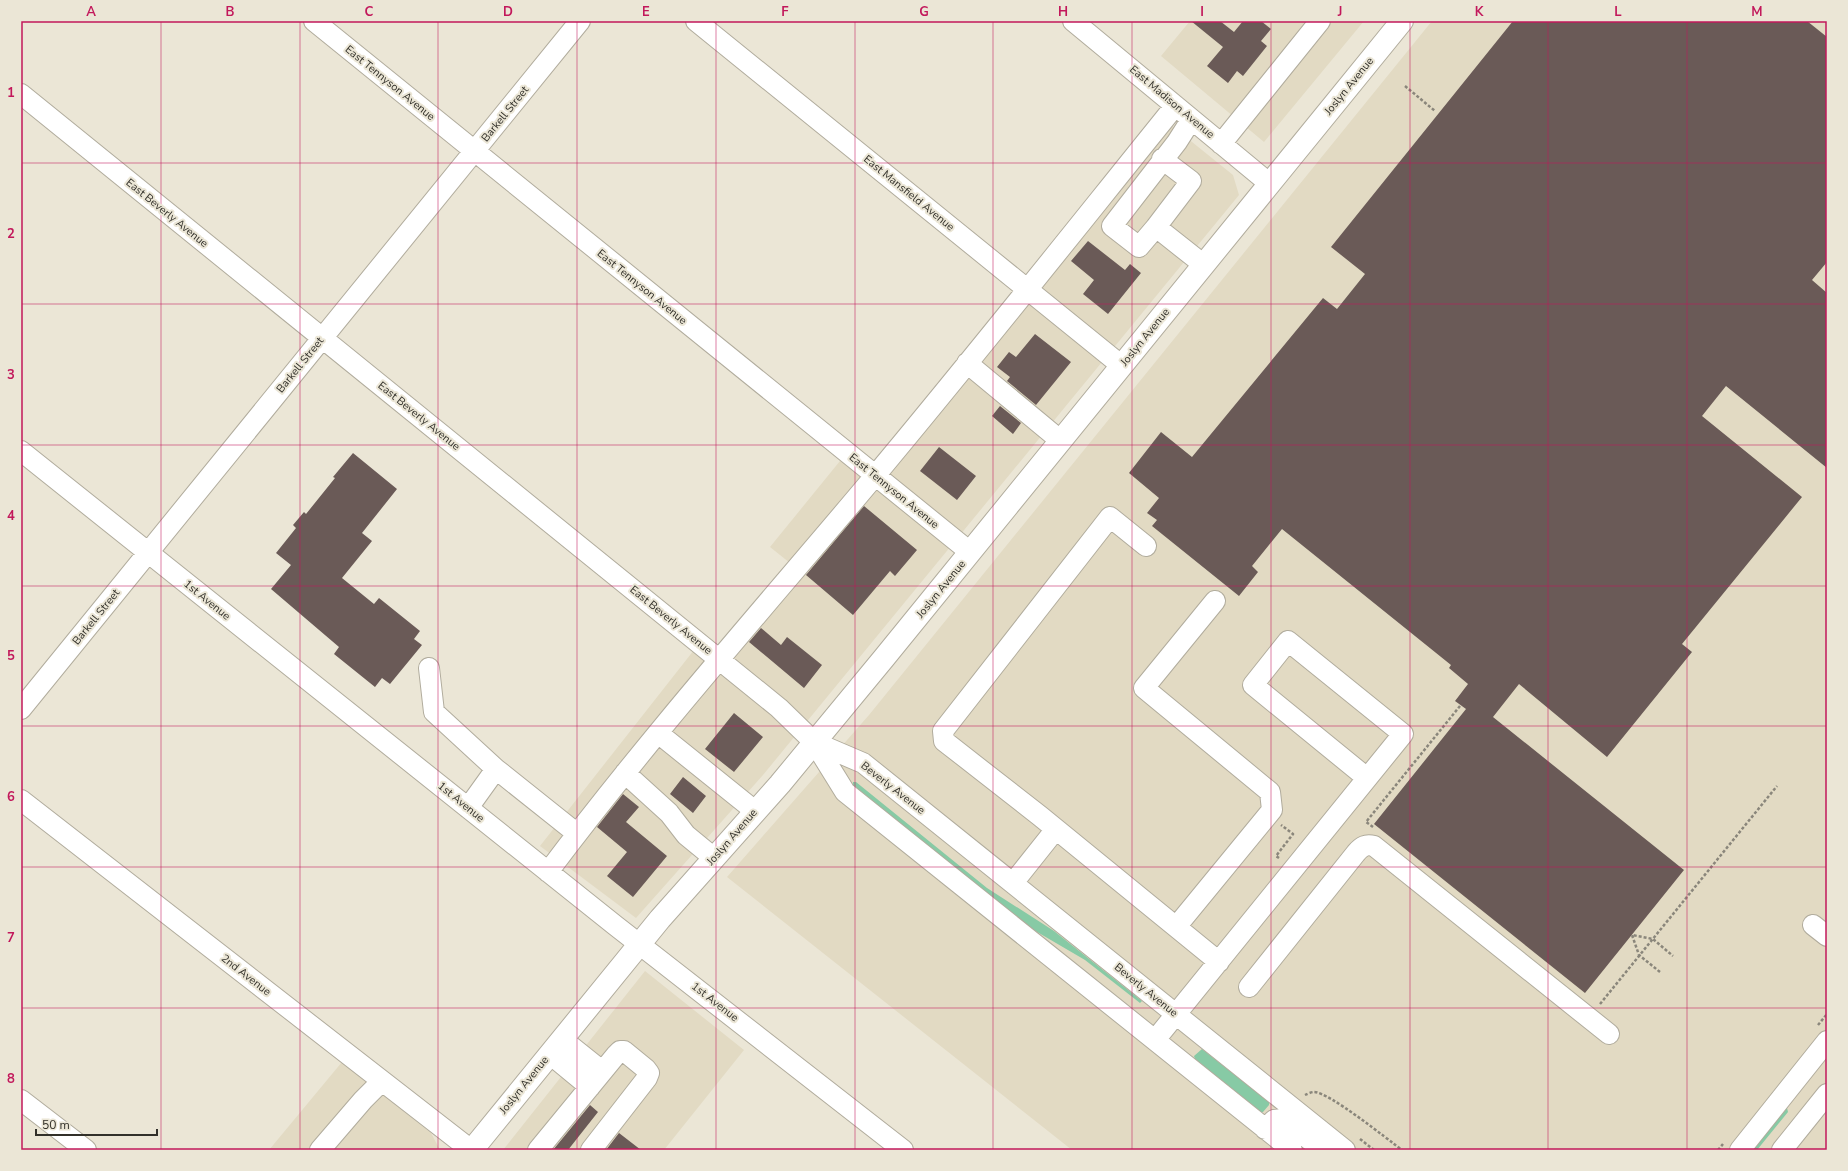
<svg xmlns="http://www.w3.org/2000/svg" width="1848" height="1171" font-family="'Nunito Sans',sans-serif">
	<rect width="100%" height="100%" fill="#ebe6d6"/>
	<path fill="#e2dac3" d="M1190,21H1364L1264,142L1161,56Z
		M1432,21H1827V1150H1072L727,877L869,715Z
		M1161,117L1233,175L1239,195L763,775L636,918L540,846L705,636L720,649L790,563L770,547L853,445L877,463Z
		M645,971L744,1050L664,1150H503Z
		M342,1062L431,1133L440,1150H269Z"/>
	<path fill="#87caa5" d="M853,782H856L987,888L1054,931L1142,1001L1140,1003L1085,960L1032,929L853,785Z
		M1202,1049L1269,1102V1105L1263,1112H1261L1195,1059L1194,1056Z
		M1787,1108L1788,1112L1757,1150H1752Z"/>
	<path fill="#6a5a57" d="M1191,21H1220L1234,32L1243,21H1261L1271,29L1261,41L1267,46L1243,76L1237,71L1228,83L1207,66L1223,47Z
		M1513,21H1807L1827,37V262L1812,280L1827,293V468L1726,386L1702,416L1802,497L1682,644L1692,652L1607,757L1519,684L1493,717L1684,870L1585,993L1374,824L1466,709L1455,701L1468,684L1449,668L1451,665L1282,529L1252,566L1258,572L1239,596L1152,526L1157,520L1147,513L1159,498L1129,473L1161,432L1192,457L1323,298L1337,309L1365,274L1331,247Z
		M1088,241L1125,270L1130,264L1141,273L1108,314L1083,294L1094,280L1071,261Z
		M1035,334L1071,362L1036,405L1007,381L1010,377L997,367L1009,352L1016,357Z
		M1000,406L1021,423L1013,434L992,416Z
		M939,447L976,476L957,500L920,471Z
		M353,453L397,489L362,533L372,541L342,578L374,604L379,598L420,631L414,639L422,645L390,684L382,678L375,687L334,654L339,647L271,589L291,565L276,553L296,528L293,525L304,512L306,514L335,478L333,477Z
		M864,506L917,550L895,576L890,571L853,615L806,575Z
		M761,628L781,645L787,637L822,665L804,688L749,642Z
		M734,713L763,737L734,772L705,749Z
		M683,777L706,796L693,813L670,794Z
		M623,794L639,807L626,822L667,856L633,897L607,876L627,852L597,827Z
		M590,1105L598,1112L568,1150H553Z
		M619,1133L641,1150H606Z"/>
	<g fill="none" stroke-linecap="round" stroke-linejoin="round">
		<g stroke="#b1ac9d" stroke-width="22">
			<path id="minor" d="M314,21L970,552
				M696,21L1122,366
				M1073,21L1270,184
				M21,94L779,708L814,742L845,792L1292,1150
				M1191,120L1177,142L1112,226L1139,247L1156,227L1204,265
				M1221,144L1320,21
				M1156,227L1191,181L1162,159
				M967,363L1061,441
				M21,451L616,926L903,1150
				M1146,546L1110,517L943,731L944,741L1040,816L1219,962
				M429,668L434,712L496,769L468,808
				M21,709L580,21
				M658,733L755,811
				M814,742L863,763L1345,1150
				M496,769L570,828
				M625,773L669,813L686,835L714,858
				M21,800L471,1150
				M548,872C651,735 764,608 874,477C976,355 1075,230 1175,106
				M1013,883L1056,829
				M1813,925L1827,936
				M1176,927L1272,810L1270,792L1144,688L1215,601
				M1249,987L1356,853C1362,846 1366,844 1374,846L1609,1034
				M562,1039L602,1071
				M1155,1040L1403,734L1288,641L1253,685L1367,778
				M550,1054L590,1087
				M21,1100L86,1150
				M1265,1129L1274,1120L1283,1119L1323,1150
				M320,1150L363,1100L382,1081
				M538,1150L616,1055L620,1051H624L646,1069L649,1073L647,1078L591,1150
				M1740,1150L1827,1041
				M1782,1150L1827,1094"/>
		</g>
		<g stroke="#b1ac9d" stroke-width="24">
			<path id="major" d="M472,1150L660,919L780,784L884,658L1402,21"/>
		</g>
		<path stroke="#8a867b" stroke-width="2.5" stroke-dasharray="3 2" stroke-linecap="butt" d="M1405,86L1435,111
			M1373,827L1366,822L1460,706
			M1279,858L1276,856L1293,834L1281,825
			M1660,972L1639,955L1632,935L1653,939L1673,956
			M1600,1004L1777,786
			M1818,1025L1827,1014
			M1305,1095C1307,1094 1311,1092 1314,1092C1329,1092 1387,1139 1402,1150
			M1360,1139L1374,1150
			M1718,1150L1723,1144"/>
		<use href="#minor" stroke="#fff" stroke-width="20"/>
		<use href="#major" stroke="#fff" stroke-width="22"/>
	</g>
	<path fill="none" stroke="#c2185b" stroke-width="1" stroke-opacity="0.55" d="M161,21V1150M300,21V1150M438,21V1150M577,21V1150M716,21V1150M855,21V1150M993,21V1150M1132,21V1150M1271,21V1150M1410,21V1150M1548,21V1150M1687,21V1150M21,163H1827M21,304H1827M21,445H1827M21,586H1827M21,726H1827M21,867H1827M21,1008H1827"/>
	<g text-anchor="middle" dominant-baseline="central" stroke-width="4" stroke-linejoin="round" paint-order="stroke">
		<g font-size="11" fill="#32302a" stroke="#ebe6d6">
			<text transform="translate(390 83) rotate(39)">East Tennyson Avenue</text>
			<text transform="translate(1349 86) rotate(-51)">Joslyn Avenue</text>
			<text transform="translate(1172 102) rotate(40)">East Madison Avenue</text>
			<text transform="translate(505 114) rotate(-51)">Barkell Street</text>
			<text transform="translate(909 193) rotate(39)">East Mansfield Avenue</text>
			<text transform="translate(167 213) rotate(39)">East Beverly Avenue</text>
			<text transform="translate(642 287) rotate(39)">East Tennyson Avenue</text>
			<text transform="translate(1145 337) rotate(-51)">Joslyn Avenue</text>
			<text transform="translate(300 365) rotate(-51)">Barkell Street</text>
			<text transform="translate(419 416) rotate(39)">East Beverly Avenue</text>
			<text transform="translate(894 491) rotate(39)">East Tennyson Avenue</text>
			<text transform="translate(941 589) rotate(-51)">Joslyn Avenue</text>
			<text transform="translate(207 600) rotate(39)">1st Avenue</text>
			<text transform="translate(96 617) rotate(-51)">Barkell Street</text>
			<text transform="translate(671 620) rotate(39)">East Beverly Avenue</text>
			<text transform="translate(893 788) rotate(38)">Beverly Avenue</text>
			<text transform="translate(461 802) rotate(39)">1st Avenue</text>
			<text transform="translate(732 837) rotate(-49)">Joslyn Avenue</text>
			<text transform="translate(246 975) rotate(38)">2nd Avenue</text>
			<text transform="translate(1146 990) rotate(39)">Beverly Avenue</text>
			<text transform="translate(715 1002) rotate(38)">1st Avenue</text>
			<text transform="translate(524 1085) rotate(-51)">Joslyn Avenue</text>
		</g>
	</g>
	<rect width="1848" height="1171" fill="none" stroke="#ebe6d6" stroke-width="44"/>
	<path d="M36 1129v6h121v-6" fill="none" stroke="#32302a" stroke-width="2"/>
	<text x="42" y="1129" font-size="12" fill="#32302a" stroke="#ebe6d6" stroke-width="3" paint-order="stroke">50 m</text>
	<rect x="22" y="22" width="1804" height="1127" fill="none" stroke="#c2185b" stroke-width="1.5"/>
	<g font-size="13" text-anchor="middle" font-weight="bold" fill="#c2185b">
		<text x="91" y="16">A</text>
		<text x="230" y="16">B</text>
		<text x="369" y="16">C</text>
		<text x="508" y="16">D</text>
		<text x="646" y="16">E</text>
		<text x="785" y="16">F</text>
		<text x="924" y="16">G</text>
		<text x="1063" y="16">H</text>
		<text x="1202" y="16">I</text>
		<text x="1340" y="16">J</text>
		<text x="1479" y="16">K</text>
		<text x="1618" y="16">L</text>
		<text x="1757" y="16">M</text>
		<text x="11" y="97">1</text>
		<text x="11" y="238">2</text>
		<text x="11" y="379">3</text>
		<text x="11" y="520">4</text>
		<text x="11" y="660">5</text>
		<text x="11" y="801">6</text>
		<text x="11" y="942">7</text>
		<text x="11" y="1083">8</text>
	</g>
</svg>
